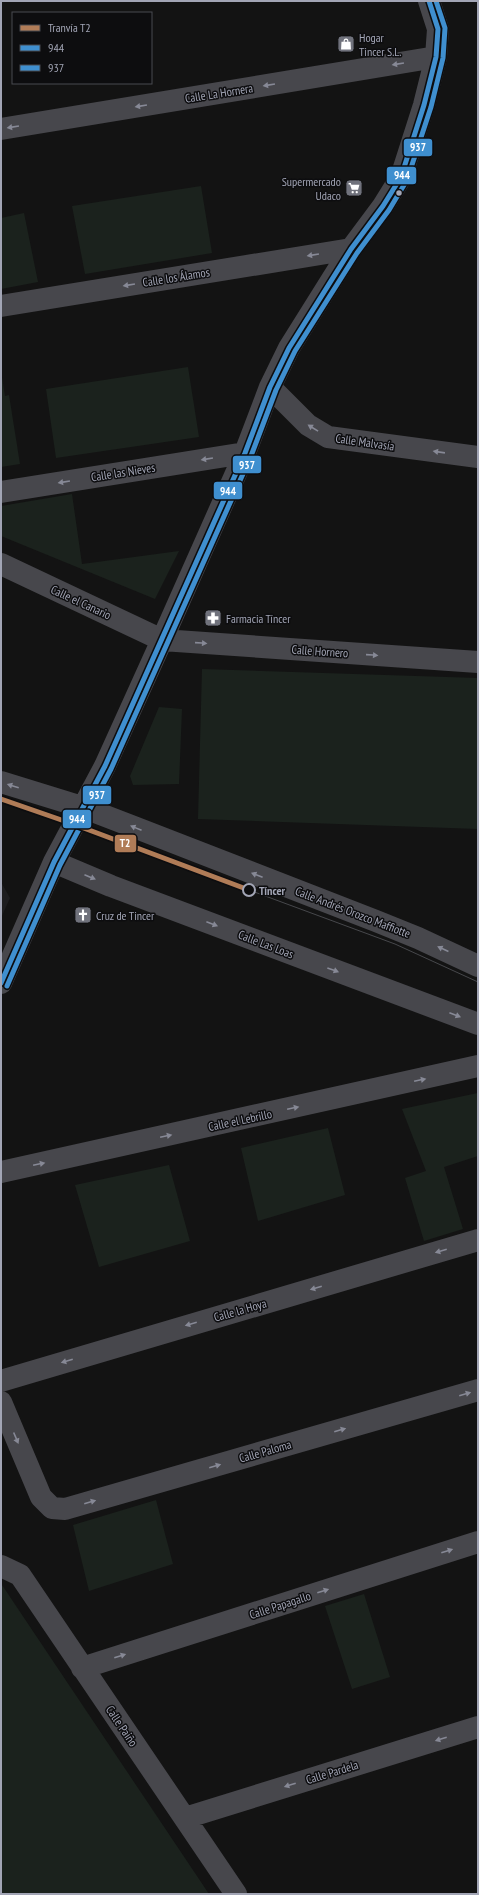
<svg xmlns="http://www.w3.org/2000/svg" width="479" height="1895" font-family="'PT Sans Narrow',sans-serif">
	<rect width="100%" height="100%" fill="#131313"/>
	<path fill="#1d1d1f" d="M1,882L10,898L1,918Z"/>
	<path fill="#1b221d" d="M201,186L212,253L85,274L72,206Z
		M24,213L38,282L1,289V218Z
		M188,367L199,437L56,458L46,389Z
		M1,371L5,396L9,395L20,464L1,467Z
		M72,494L82,564L179,551L155,599L1,536V506Z
		M202,669L478,678V829L198,819Z
		M159,707L182,709L179,784L133,785L130,776Z
		M478,1093V1156L444,1167L463,1229L424,1241L405,1178L426,1171L402,1109Z
		M328,1128L345,1195L258,1221L241,1148Z
		M169,1165L190,1241L99,1267L75,1185Z
		M156,1500L173,1564L89,1591L73,1525Z
		M1,1585H2L209,1894H1Z
		M364,1594L390,1677L352,1689L325,1606Z"/>
	<g fill="none" stroke-linecap="round" stroke-linejoin="round">
		<path stroke="#47474c" stroke-width="22" d="M1,129L436,57
			M1,306L351,249
			M270,387L308,425L328,437L478,457
			M1,492L245,453
			M1,564L162,640L478,662
			M1,782L82,807L134,827L376,921L418,938L478,966
			M54,862L111,886L478,1024
			M1,983L54,862L105,766L162,640L245,453L270,387L289,348L351,249L383,206L401,177L424,105L436,57L438,29L429,1
			M1,1172L478,1066
			M1,1381L478,1240
			M1,1402L41,1497L52,1508L65,1509L478,1390
			M1,1566L20,1575L236,1894
			M82,1668L478,1542
			M185,1818L478,1727"/>
		<path stroke="#47484c" stroke-width="1" d="M249,890L395,944L478,982"/>
		<g stroke="#0d0d0f" stroke-width="8">
			<path id="bus-1" d="M1,983L54,862L105,766L245,453L270,387L289,348L351,249L383,206L401,177L424,105L436,57L438,29L429,1"/>
		</g>
		<g stroke="#0d0d0f" stroke-width="8">
			<path id="bus-2" d="M7,986L60,865L111,769L251,456L276,390L295,351L357,253L389,210L407,180L431,107L443,58L445,28L436,1"/>
		</g>
		<use href="#bus-1" stroke="#3f8fcf" stroke-width="5"/>
		<use href="#bus-2" stroke="#3f8fcf" stroke-width="5"/>
		<g stroke="#0d0d0f" stroke-width="8">
			<path id="tram-1" d="M1,799L73,824L249,890"/>
		</g>
		<use href="#tram-1" stroke="#b07c57" stroke-width="5"/>
	</g>
	<defs><path id="oneway-solid" d="M-6-.8H1V-3.2L6.5 0L1 3.2V.8H-6Z"/></defs>
	<g fill="#878996">
		<use href="#oneway-solid" transform="translate(398 64) rotate(171)"/>
		<use href="#oneway-solid" transform="translate(269 85) rotate(171)"/>
		<use href="#oneway-solid" transform="translate(141 106) rotate(171)"/>
		<use href="#oneway-solid" transform="translate(13 127) rotate(171)"/>
		<use href="#oneway-solid" transform="translate(313 255) rotate(171)"/>
		<use href="#oneway-solid" transform="translate(129 285) rotate(171)"/>
		<use href="#oneway-solid" transform="translate(313 428) rotate(-148)"/>
		<use href="#oneway-solid" transform="translate(439 452) rotate(-172)"/>
		<use href="#oneway-solid" transform="translate(207 459) rotate(171)"/>
		<use href="#oneway-solid" transform="translate(64 482) rotate(171)"/>
		<use href="#oneway-solid" transform="translate(201 643) rotate(4)"/>
		<use href="#oneway-solid" transform="translate(372 655) rotate(4)"/>
		<use href="#oneway-solid" transform="translate(13 786) rotate(-163)"/>
		<use href="#oneway-solid" transform="translate(136 828) rotate(-158)"/>
		<use href="#oneway-solid" transform="translate(257 875) rotate(-159)"/>
		<use href="#oneway-solid" transform="translate(90 877) rotate(23)"/>
		<use href="#oneway-solid" transform="translate(212 924) rotate(21)"/>
		<use href="#oneway-solid" transform="translate(443 949) rotate(-155)"/>
		<use href="#oneway-solid" transform="translate(333 970) rotate(20)"/>
		<use href="#oneway-solid" transform="translate(455 1015) rotate(21)"/>
		<use href="#oneway-solid" transform="translate(420 1080) rotate(-12)"/>
		<use href="#oneway-solid" transform="translate(293 1108) rotate(-12)"/>
		<use href="#oneway-solid" transform="translate(166 1136) rotate(-12)"/>
		<use href="#oneway-solid" transform="translate(39 1164) rotate(-12)"/>
		<use href="#oneway-solid" transform="translate(441 1251) rotate(164)"/>
		<use href="#oneway-solid" transform="translate(316 1288) rotate(164)"/>
		<use href="#oneway-solid" transform="translate(191 1324) rotate(164)"/>
		<use href="#oneway-solid" transform="translate(67 1361) rotate(164)"/>
		<use href="#oneway-solid" transform="translate(465 1394) rotate(-16)"/>
		<use href="#oneway-solid" transform="translate(340 1430) rotate(-16)"/>
		<use href="#oneway-solid" transform="translate(16 1438) rotate(67)"/>
		<use href="#oneway-solid" transform="translate(215 1466) rotate(-16)"/>
		<use href="#oneway-solid" transform="translate(90 1502) rotate(-16)"/>
		<use href="#oneway-solid" transform="translate(447 1551) rotate(-18)"/>
		<use href="#oneway-solid" transform="translate(323 1591) rotate(-18)"/>
		<use href="#oneway-solid" transform="translate(120 1656) rotate(-18)"/>
		<use href="#oneway-solid" transform="translate(441 1739) rotate(163)"/>
		<use href="#oneway-solid" transform="translate(290 1785) rotate(163)"/>
	</g>
	<defs>
		<g id="shop-square" transform="scale(0.9)"><rect x="-9" y="-9" width="18" height="18" rx="4" fill="#70727c" stroke="#0d0d0f"/><path d="M-5-2.5h2.3a2.7 3.5 0 0 1 5.4 0H5L5.5 6h-11ZM-1.5-2.5h3a1.5 2.3 0 0 0-3 0Z" fill="#fff"/></g>
		<g id="supermarket-square" transform="scale(0.9)"><rect x="-9" y="-9" width="18" height="18" rx="4" fill="#70727c" stroke="#0d0d0f"/><path d="M-6-5.5h2.5l.6 2H6L4.5 2H-2.5L-4.4-4H-6ZM-1.5 3.2a1.3 1.3 0 1 0 .1 0ZM3 3.2a1.3 1.3 0 1 0 .1 0Z" fill="#fff"/></g>
		<g id="pharmacy-square" transform="scale(0.9)"><rect x="-9" y="-9" width="18" height="18" rx="4" fill="#70727c" stroke="#0d0d0f"/><path d="M-2-6h4v4h4v4h-4v4h-4v-4h-4v-4h4Z" fill="#fff"/></g>
		<g id="church-square" transform="scale(0.9)"><rect x="-9" y="-9" width="18" height="18" rx="4" fill="#70727c" stroke="#0d0d0f"/><path d="M-1.2-6h2.4v3.5h3.3v2.4h-3.3V6h-2.4V-.1h-3.3v-2.4h3.3Z" fill="#fff"/></g>
	</defs>
	<g fill-rule="evenodd">
		<use href="#shop-square" x="346" y="44"/>
		<use href="#supermarket-square" x="354" y="188"/>
		<use href="#pharmacy-square" x="213" y="618"/>
		<use href="#church-square" x="83" y="915"/>
	</g>
	<circle fill="#a2a5b5" stroke="#0d0d0f" stroke-width="1.5" cx="399" cy="193" r="3.5"/>
	<circle fill="#0d0d0f" stroke="#a2a5b5" stroke-width="2" cx="249" cy="890" r="6"/>
	<g text-anchor="middle" dominant-baseline="central" stroke-width="3" stroke-linejoin="round" paint-order="stroke">
		<g font-size="12" fill="#a2a5b5" stroke="#0d0d0f" text-anchor="start">
			<text x="359" y="37">Hogar<tspan x="359" dy="14">Tincer S.L.</tspan></text>
			<text x="341" y="181" text-anchor="end">Supermercado<tspan x="341" dy="14">Udaco</tspan></text>
			<text x="226" y="618">Farmacia Tíncer</text>
			<text x="96" y="915">Cruz de Tincer</text>
		</g>
		<g font-size="12" fill="#a2a5b5" stroke="#0d0d0f">
			<text transform="translate(219 93) rotate(-9)">Calle La Hornera</text>
			<text transform="translate(176 277) rotate(-9)">Calle los Álamos</text>
			<text transform="translate(365 442) rotate(8)">Calle Malvasía</text>
			<text transform="translate(123 472) rotate(-9)">Calle las Nieves</text>
			<text transform="translate(81 602) rotate(25)">Calle el Canario</text>
			<text transform="translate(320 651) rotate(4)">Calle Hornero</text>
			<text transform="translate(353 912) rotate(21)">Calle Andrés Orozco Maffiotte</text>
			<text transform="translate(266 944) rotate(21)">Calle Las Loas</text>
			<text transform="translate(240 1120) rotate(-12)">Calle el Lebrillo</text>
			<text transform="translate(240 1310) rotate(-16)">Calle la Hoya</text>
			<text transform="translate(265 1451) rotate(-16)">Calle Paloma</text>
			<text transform="translate(280 1605) rotate(-18)">Calle Papagallo</text>
			<text transform="translate(122 1726) rotate(56)">Calle Paiño</text>
			<text transform="translate(332 1772) rotate(-17)">Calle Pardela</text>
		</g>
		<g font-size="12" font-weight="bold" fill="#a2a5b5" stroke="#0d0d0f" text-anchor="start">
			<text x="259" y="890">Tíncer</text>
		</g>
	</g>
	<g stroke="#0d0d0f" stroke-width="1.5">
		<rect x="403" y="138" width="30" height="19" rx="4" fill="#3f8fcf"/>
		<rect x="386" y="166" width="31" height="19" rx="4" fill="#3f8fcf"/>
		<rect x="232" y="455" width="30" height="19" rx="4" fill="#3f8fcf"/>
		<rect x="213" y="481" width="30" height="19" rx="4" fill="#3f8fcf"/>
		<rect x="82" y="785" width="30" height="20" rx="4" fill="#3f8fcf"/>
		<rect x="62" y="809" width="30" height="20" rx="4" fill="#3f8fcf"/>
		<rect x="114" y="834" width="23" height="19" rx="4" fill="#b07c57"/>
	</g>
	<g font-size="11" text-anchor="middle" font-weight="bold" fill="#fff">
		<text x="418" y="151">937</text>
		<text x="402" y="179">944</text>
		<text x="247" y="469">937</text>
		<text x="228" y="495">944</text>
		<text x="97" y="799">937</text>
		<text x="77" y="823">944</text>
		<text x="125" y="847">T2</text>
	</g>
	<rect width="479" height="1895" fill="none" stroke="#a2a5b5" stroke-width="4"/>
	<rect x="12" y="12" width="140" height="72" fill="#0d0d0f" stroke="#494a51"/>
	<rect x="20" y="25" width="20" height="6" fill="#b07c57" stroke="#494a51"/>
	<text x="48" y="32" font-size="12" fill="#a2a5b5">Tranvía T2</text>
	<rect x="20" y="45" width="20" height="6" fill="#3f8fcf" stroke="#494a51"/>
	<text x="48" y="52" font-size="12" fill="#a2a5b5">944</text>
	<rect x="20" y="65" width="20" height="6" fill="#3f8fcf" stroke="#494a51"/>
	<text x="48" y="72" font-size="12" fill="#a2a5b5">937</text>
</svg>
